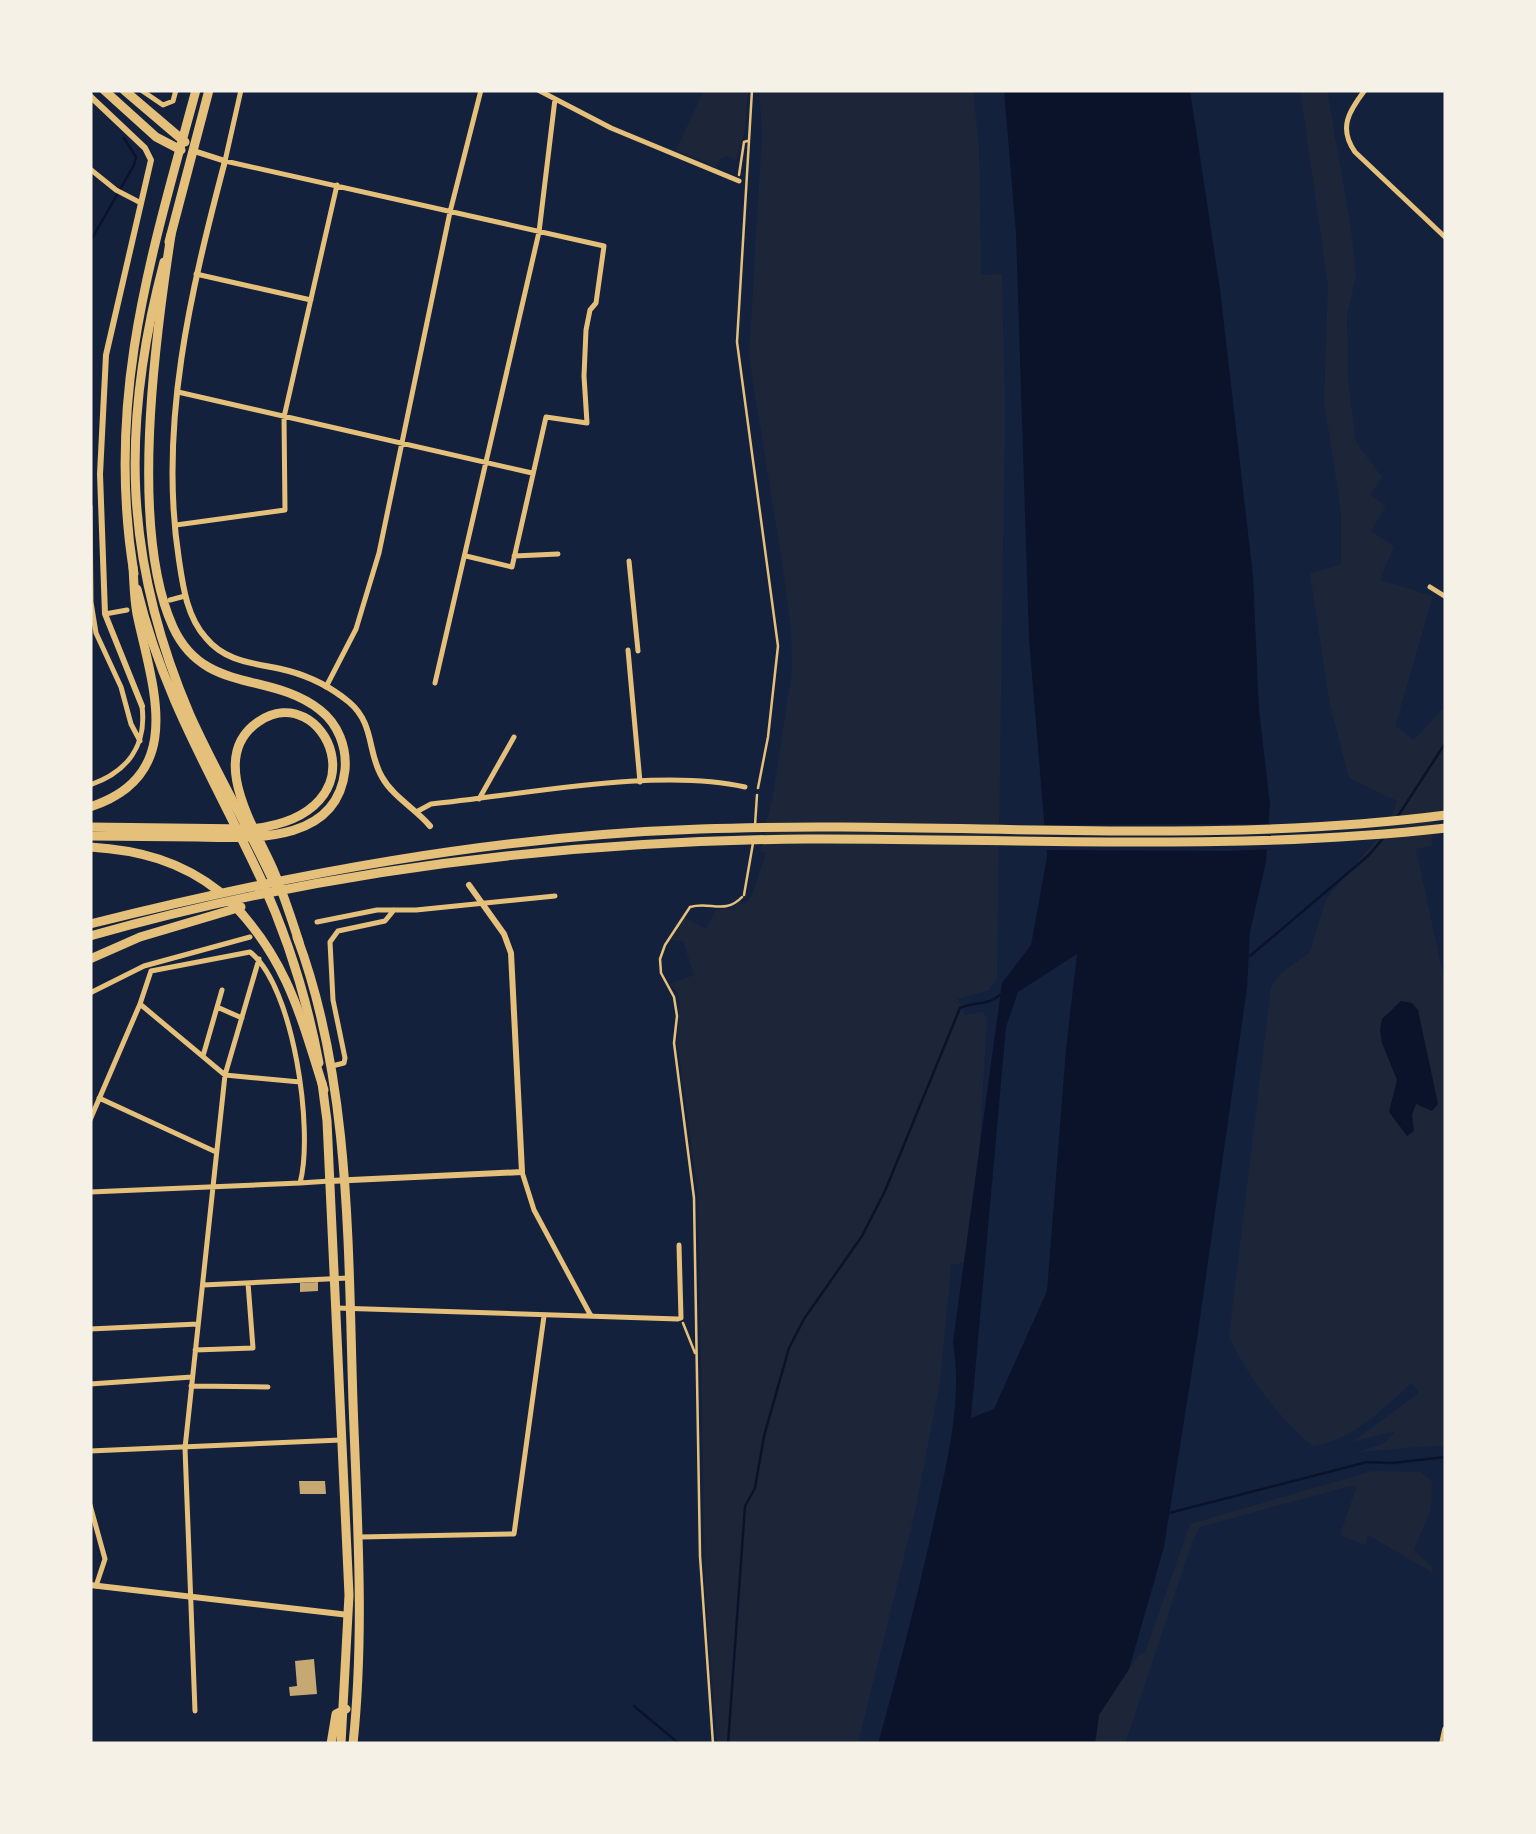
<svg xmlns="http://www.w3.org/2000/svg" width="1536" height="1834" font-family="Georgia,serif">
	<rect width="100%" height="100%" fill="#14213d"/>
	<path fill="#1d2539" d="M704,90H748L746,126L736,161L727,156L720,159L716,167L676,150Z
		M759,90H973L979,147L981,275L1002,274L1005,411L997,979L989,990L958,999L965,1015L983,1012L987,1018L978,1176L965,1262L951,1265L940,1382L915,1512L858,1744H717L705,1587L698,1193L677,1040L680,1003L677,991L669,984L694,975L683,941L671,940L684,917L706,929L716,910L731,909L740,901L744,906L752,895L766,853L760,851L773,795L792,671L791,628L782,562L749,357L762,134Z
		M1300,90H1327L1351,228L1356,275L1347,316L1348,381L1356,442L1382,477L1370,495L1386,506L1371,531L1394,546L1380,580L1433,596L1395,726L1414,740L1446,705V812L1433,814L1432,846L1416,849L1446,988V1445L1358,1452L1385,1443L1395,1431L1352,1442L1419,1393L1412,1383C1381,1409 1354,1440 1313,1446C1282,1422 1244,1372 1229,1336L1271,987L1280,974L1310,952L1326,899L1387,827L1397,801L1349,778L1330,705L1310,574L1341,564V511L1324,401L1328,285Z
		M1373,1471L1421,1472L1432,1482L1431,1509L1414,1550L1432,1567L1433,1573L1368,1535L1365,1545L1340,1535L1356,1488L1350,1486L1200,1527L1192,1542L1125,1744H1095L1099,1715L1139,1654L1145,1653L1190,1524Z"/>
	<path fill="#0b132b" fill-rule="evenodd" d="M1004,90H1190L1220,289L1253,576L1259,709L1270,804L1266,862L1250,932L1247,988L1197,1339L1164,1547L1129,1669L1099,1715L1095,1744H878C898,1671 917,1599 933,1526C946,1466 963,1402 953,1342L1002,983L1031,945L1047,857L1029,639L1016,234ZM1077,954L1066,1049L1047,1291L994,1409L971,1418L1006,1027L1018,992Z
		M1401,1001L1412,1003L1418,1010L1438,1104L1432,1111L1416,1104L1412,1115L1414,1131L1407,1136L1389,1112L1397,1080L1382,1043L1380,1030L1382,1019Z"/>
	<path fill="#14213d" d="M1274,824L1272,849L1228,851L1041,850L1040,825Z"/>
	<g fill="none" stroke-linecap="round" stroke-linejoin="round">
		<path stroke="#0b132b" stroke-width="2.5" d="M90,242L134,165L136,157L124,138
			M1398,816L1446,742
			M1250,956L1369,855L1385,836
			M1169,1513L1367,1462L1392,1463L1446,1457
			M634,1706L677,1742L686,1744
			M728,1744L745,1506L755,1488L764,1436L789,1348L804,1319L862,1236L885,1191L960,1008C975,1001 987,1006 1000,995"/>
	</g>
	<path fill="#c6a872" d="M318,1282V1291L300,1292V1283Z
		M299,1481H325L326,1494H300Z
		M314,1659L317,1694L290,1696L289,1687L297,1686L295,1661Z"/>
	<g fill="none" stroke-linecap="round" stroke-linejoin="round">
		<path stroke="#e5c07b" stroke-width="2.5" d="M752,90L737,342L778,646L768,737L758,788
			M739,175L744,142L747,141
			M683,1323L695,1353
			M713,1744L700,1556L694,1198L674,1043L677,1016L674,997L661,973L660,959L665,945L690,907C710,901 725,915 742,897"/>
		<path stroke="#e5c07b" stroke-width="2.5" d="M755,825L757,795
			M744,895L753,843"/>
		<path stroke="#e5c07b" stroke-width="5" d="M141,90L163,105L173,101L176,90
			M241,90L225,161L604,246L596,303L590,310L586,330L584,376L587,423L546,417L512,567L466,556
			M538,90L611,128L739,181
			M1365,90C1349,111 1338,128 1355,152L1446,238
			M90,169L116,190L141,203
			M196,274L311,300
			M178,392L532,473
			M90,506L91,602L96,633L121,687L131,724L140,741
			M176,525L285,510L284,417L337,185
			M514,556L558,554
			M629,561L638,651
			M1430,587L1446,597
			M170,600L185,596
			M105,614L127,610
			M628,650L640,782
			M435,683L539,232L555,99
			M326,687L356,629L379,553L450,212L481,90
			M90,785C127,772 147,746 142,706
			M479,799L514,737
			M418,811L431,804C523,795 657,767 745,787
			M317,922L377,910H416L555,896
			M151,971L250,952C294,986 314,1132 300,1183L330,1181
			M90,993L144,966L250,937
			M140,1004L225,1075L300,1082
			M217,1007L242,1018
			M203,1056L222,990
			M332,1066L344,1063L345,1058L333,1000L330,942L338,931L385,921L394,910
			M99,1098L216,1152
			M90,1120L140,1004L151,971
			M522,1172L534,1210L591,1316
			M90,1192L300,1183
			M203,1285L348,1278
			M336,1308L678,1319L681,1318L679,1245
			M90,1329L198,1324
			M195,1350L253,1348L248,1283
			M90,1384L192,1377
			M191,1386L268,1387
			M90,1451L341,1440
			M90,1505L105,1559L96,1586
			M360,1537L514,1534L544,1316
			M195,1711L185,1448L225,1075L259,959"/>
		<path stroke="#e5c07b" stroke-width="6" d="M90,96L145,148L151,160L106,355L100,474L105,614L142,706
			M194,151L225,161C191,290 158,426 179,560C183,587 187,617 206,638C227,664 259,663 289,671C311,677 332,688 349,702C375,724 367,752 382,777C393,797 416,809 430,826
			M330,1181L522,1172L511,953L504,934L469,885
			M90,1585L349,1615"/>
		<path stroke="#e5c07b" stroke-width="8" d="M1443,1744L1446,1730"/>
		<path stroke="#e5c07b" stroke-width="9" d="M104,90L156,137L181,150
			M124,90L185,142
			M169,242L209,90
			M164,262C121,424 123,559 190,715C216,773 249,828 275,885
			M134,574C105,399 151,256 196,90
			M137,589C164,700 214,778 261,879C288,938 307,999 319,1063
			M297,937C351,1081 348,1250 353,1402C357,1517 365,1630 353,1744
			M322,1083L327,1121L349,1595L341,1744
			M331,1744L336,1714L346,1709"/>
		<path stroke="#e5c07b" stroke-width="9" d="M90,807C188,775 152,686 137,614C134,598 134,583 133,567
			M90,827L250,829C390,815 324,676 258,722C207,757 255,828 273,869C283,893 291,917 299,942
			M90,836C126,836 161,837 197,837C252,838 337,844 345,770C347,747 338,724 320,710C271,671 204,695 173,627C129,530 155,339 171,235
			M90,847C139,850 181,861 220,892
			M231,902C287,959 301,1017 324,1090
			M90,924C291,874 493,836 700,829C949,820 1198,847 1446,815
			M90,936C322,870 565,841 806,839C1019,838 1233,852 1446,828
			M90,959L140,937L241,907"/>
	</g>
	<rect width="1536" height="1834" fill="none" stroke="#f6f1e7" stroke-width="185"/>
</svg>
